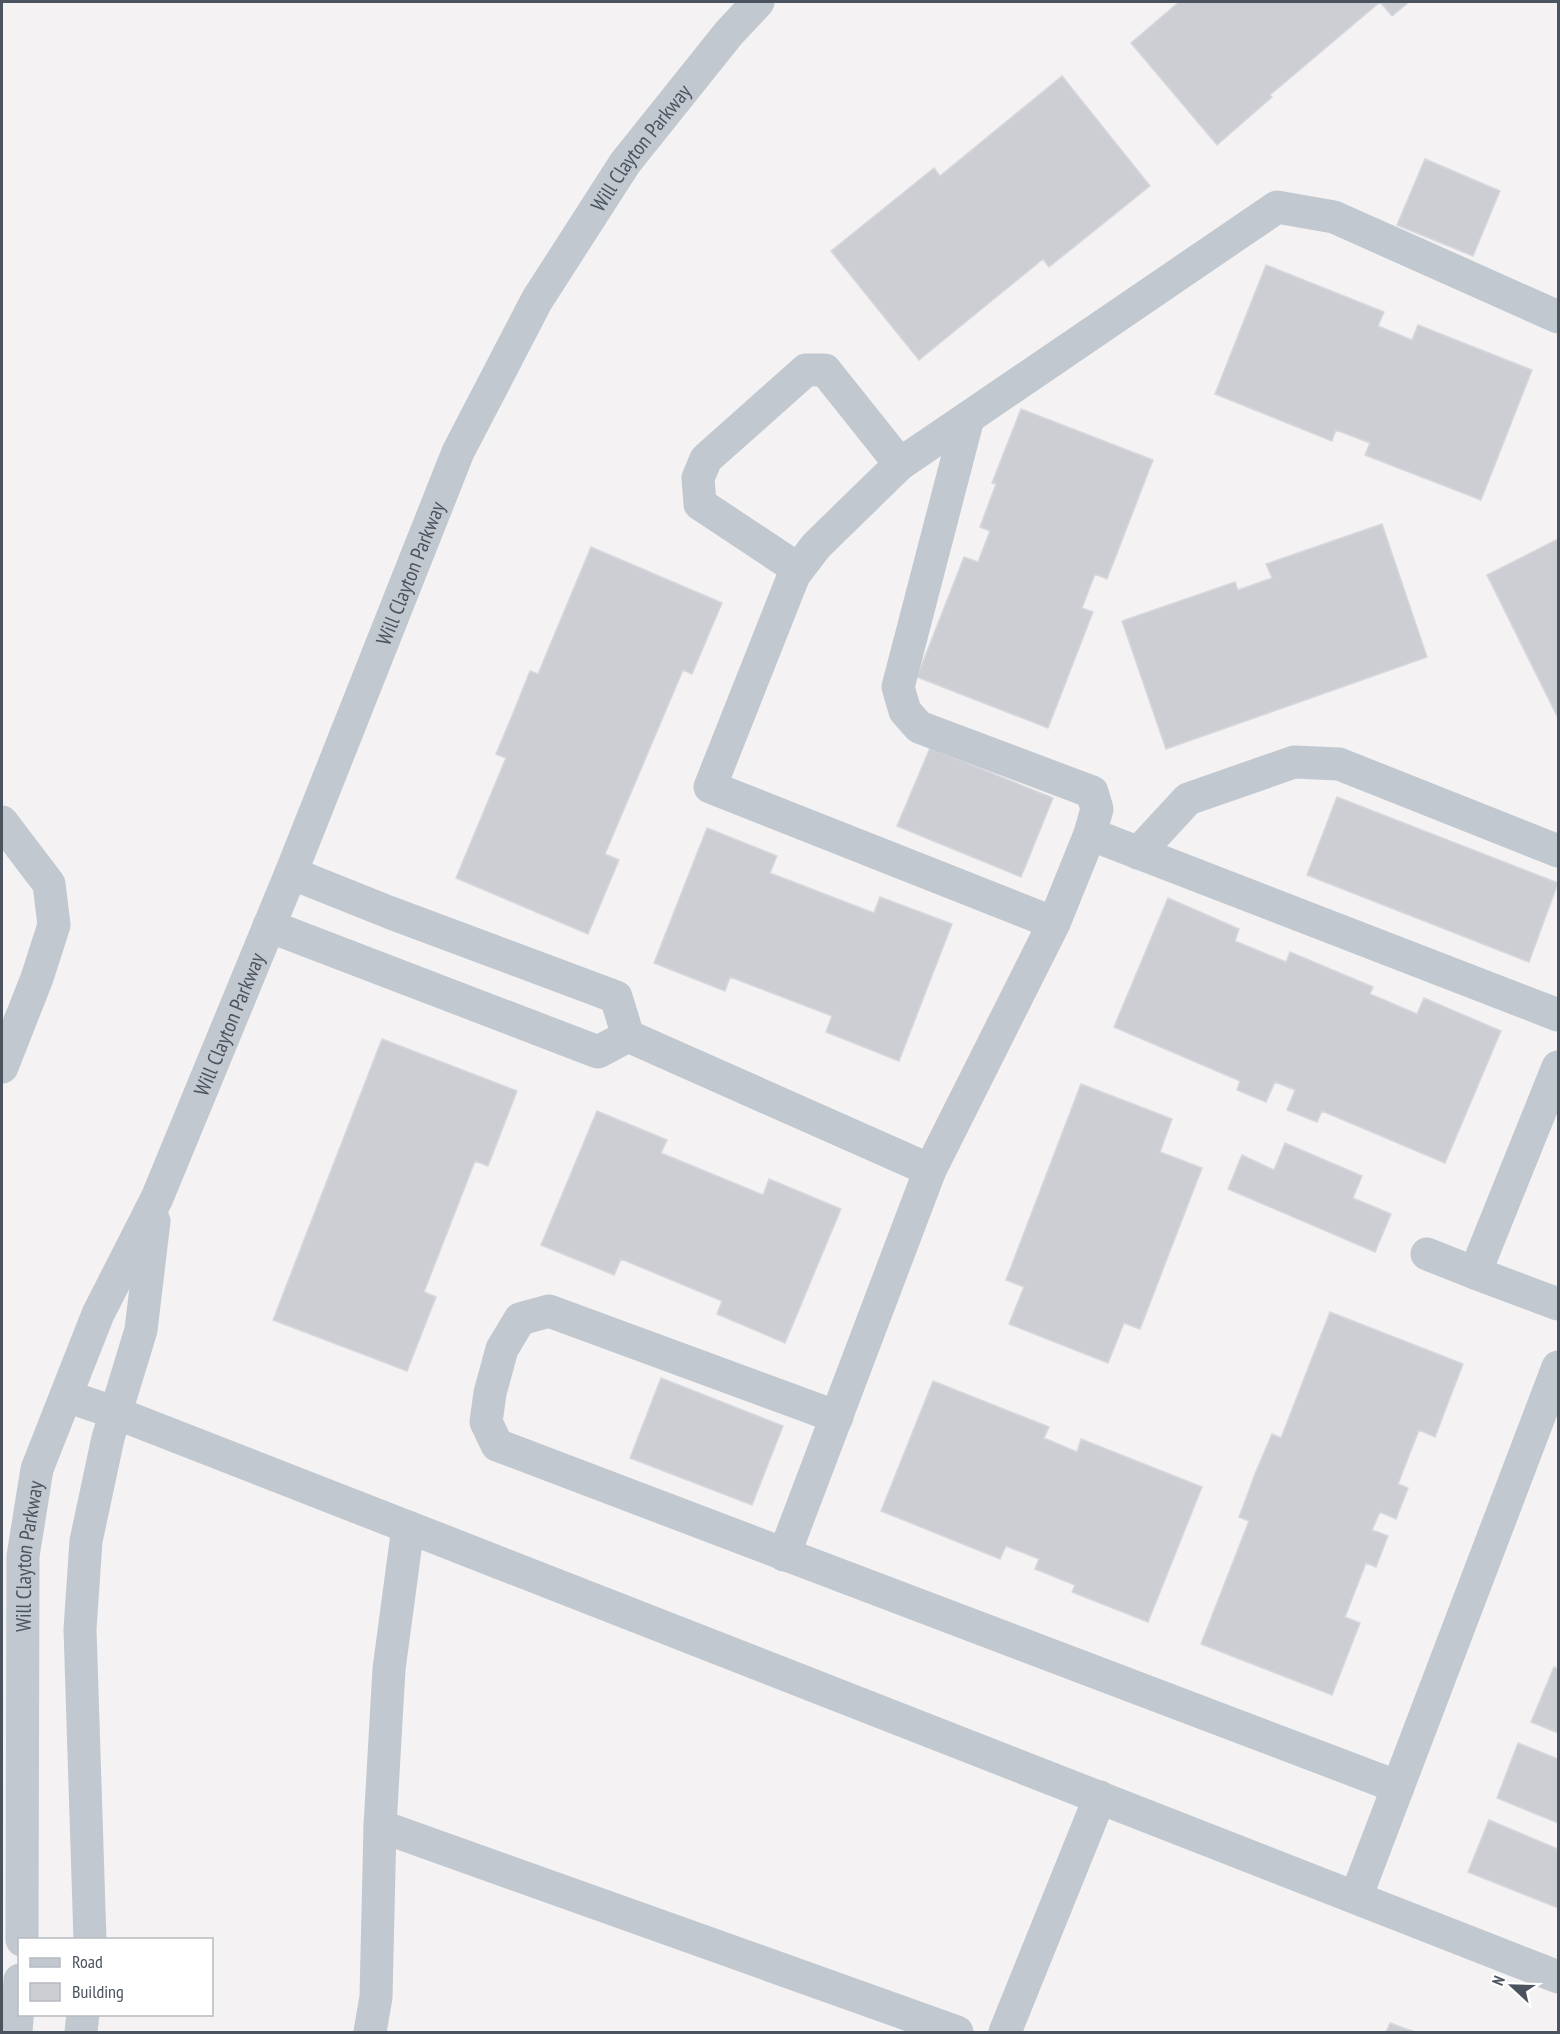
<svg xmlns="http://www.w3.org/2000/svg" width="1560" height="2034" font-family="'PT Sans Narrow',sans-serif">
	<rect width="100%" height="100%" fill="#f4f2f2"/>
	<path fill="#ccced4" stroke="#d7d8dd" stroke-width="1.5" d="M1179,2H1409L1392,16L1380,2L1270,95L1272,97L1217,145L1131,43Z
		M1062,76L1150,186L1049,267L1043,259L919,360L831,251L934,168L940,176Z
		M1425,159L1500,191L1473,256L1397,225Z
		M1266,265L1384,312L1378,326L1412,340L1418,325L1532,370L1481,500L1365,455L1370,443L1336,430L1332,441L1215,394Z
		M1021,409L1153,460L1107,579L1095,574L1082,608L1093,612L1048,728L917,677L964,557L978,562L990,531L980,527L996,484L992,483Z
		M1382,524L1427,657L1166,749L1122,621L1235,582L1238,590L1272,578L1266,564Z
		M1558,539V718L1487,575Z
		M591,547L722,603L692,674L683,670L605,854L619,860L588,934L456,878L506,758L496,754L514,711L530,671L538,674Z
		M930,748L1053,798L1021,877L897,826Z
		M1337,797L1558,883L1529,962L1307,875Z
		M707,828L777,856L770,873L874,913L880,897L952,924L899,1061L826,1032L832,1016L730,977L725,991L654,963Z
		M1168,898L1239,929L1235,941L1286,962L1290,952L1373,987L1370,994L1417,1014L1424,998L1501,1031L1445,1163L1322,1111L1317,1122L1287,1110L1295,1090L1275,1082L1266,1102L1237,1090L1240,1081L1114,1027Z
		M382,1039L517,1091L488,1166L475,1161L424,1292L436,1297L407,1371L273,1320Z
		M1081,1084L1172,1119L1160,1152L1202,1168L1140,1329L1124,1323L1108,1363L1009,1324L1024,1287L1006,1280Z
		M597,1111L667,1140L661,1153L763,1195L769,1179L841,1209L785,1343L717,1314L722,1301L621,1259L614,1275L541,1245Z
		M1285,1143L1362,1176L1353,1198L1391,1214L1375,1252L1228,1189L1242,1155L1274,1170Z
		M1330,1312L1463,1364L1435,1437L1419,1430L1398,1484L1408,1488L1396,1519L1380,1512L1372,1530L1388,1536L1376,1567L1366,1563L1345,1617L1360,1623L1332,1695L1201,1644L1249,1521L1239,1517L1255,1474L1272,1434L1281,1438Z
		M661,1378L783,1426L752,1505L630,1458Z
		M933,1381L1049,1427L1044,1438L1077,1452L1081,1439L1202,1487L1148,1622L1072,1592L1075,1585L1035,1569L1039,1559L1006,1546L1000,1559L881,1511Z
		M1554,1667L1558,1669V1733L1531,1722Z
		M1518,1743L1558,1759V1823L1497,1798Z
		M1489,1820L1558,1849V1908L1468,1872Z
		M1390,2023L1415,2032H1386Z"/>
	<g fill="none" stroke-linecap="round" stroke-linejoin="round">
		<g stroke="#c1c8d0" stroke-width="33">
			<path d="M968,418L898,687L905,711L919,727L1092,792L1097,809L1090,834"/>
			<path d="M798,569L700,504L698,478L706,459L806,370H825L900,464"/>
			<path d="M2,822L49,884L54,925L37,978L2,1067"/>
			<path d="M1138,853L1188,799L1294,762L1339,764L1558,851"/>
			<path d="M291,873L391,913L616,997L628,1036"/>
			<path d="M1054,923L710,787L794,575L816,546L900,464L1277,207L1334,217L1558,317"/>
			<path d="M269,926L598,1052L628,1036"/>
			<path d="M628,1036L930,1170"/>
			<path d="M1558,1067L1475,1273L1558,1304"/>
			<path d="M1427,1254L1475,1273"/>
			<path d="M66,1396L116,1413L408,1527L1558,1977"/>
			<path d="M837,1417L549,1311L520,1319L502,1349L490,1393L486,1422L497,1445L1398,1787"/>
			<path d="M408,1527L389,1669L380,1826L957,2032"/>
			<path d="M784,1555L930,1170L1054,923L1090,834L1558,1015"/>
			<path d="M1356,1897L1558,1367"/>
			<path id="s1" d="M22,1940L23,1556L37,1469L98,1314L157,1198L291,873L458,452L537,300L625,163L729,33L758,2"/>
			<path d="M90,1940L80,1629L86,1541L108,1438L141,1330L154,1221"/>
			<path d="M16,2032L20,1980"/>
			<path d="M81,2032L83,2014"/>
			<path d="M370,2032L376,1997L380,1826"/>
			<path d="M1005,2032L1100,1797"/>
		</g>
	</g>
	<g text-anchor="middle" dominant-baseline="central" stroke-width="4.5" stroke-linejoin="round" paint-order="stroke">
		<g font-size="21" fill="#4b535f" stroke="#fff">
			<text stroke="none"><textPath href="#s1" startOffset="1929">Will Clayton Parkway</textPath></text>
			<text stroke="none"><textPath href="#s1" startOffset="1443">Will Clayton Parkway</textPath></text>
			<text stroke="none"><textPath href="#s1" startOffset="957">Will Clayton Parkway</textPath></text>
			<text stroke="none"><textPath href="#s1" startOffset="384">Will Clayton Parkway</textPath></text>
		</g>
	</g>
	<rect width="1560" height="2034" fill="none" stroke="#4b535f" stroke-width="6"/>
	<rect x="18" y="1938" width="195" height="78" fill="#ffffff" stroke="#b7babf" stroke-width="1.5"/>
	<rect x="30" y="1958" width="30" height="9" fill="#c1c8d0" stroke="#b7babf" stroke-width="1.5"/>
	<text x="72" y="1968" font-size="18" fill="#4b535f">Road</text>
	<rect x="30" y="1983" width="30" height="18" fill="#ccced4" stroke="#b7babf" stroke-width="1.5"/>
	<text x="72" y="1998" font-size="18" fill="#4b535f">Building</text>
	<g transform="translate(1512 1986) rotate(292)" stroke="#ffffff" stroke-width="4.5" paint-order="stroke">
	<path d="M0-4.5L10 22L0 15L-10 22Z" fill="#4b535f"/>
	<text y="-9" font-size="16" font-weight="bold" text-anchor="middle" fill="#4b535f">N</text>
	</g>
</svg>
